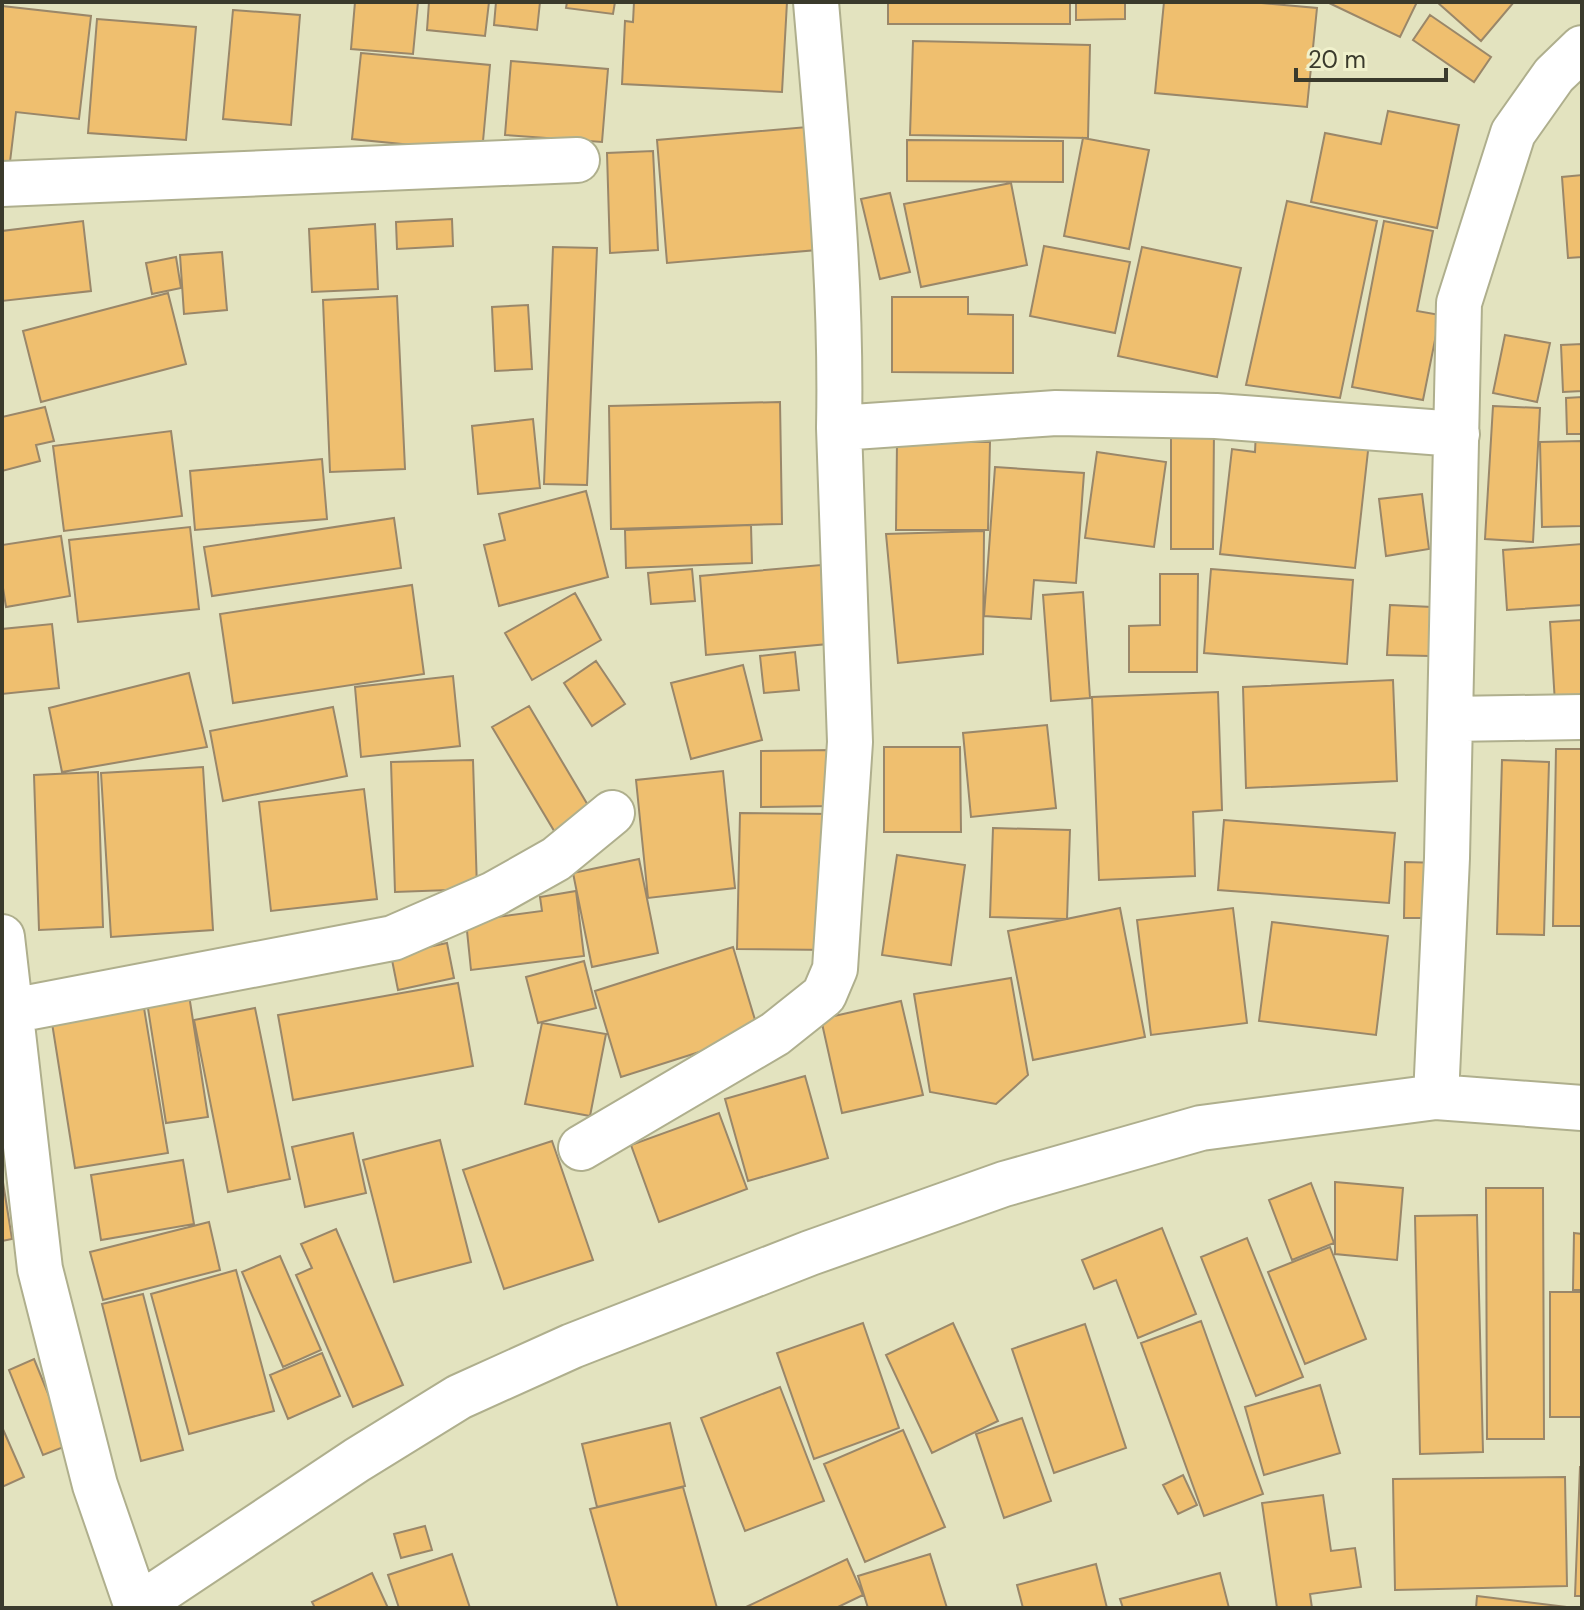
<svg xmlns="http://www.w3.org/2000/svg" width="1584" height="1610" font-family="'DM Sans',sans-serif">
	<rect width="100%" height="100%" fill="#e3e3bf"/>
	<path fill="#efbf6f" stroke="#9a8769" stroke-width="2" d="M355,2H418L413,54L351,49Z
		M429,2H489L485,36L427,30Z
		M496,2H540L537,30L494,25Z
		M567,2H615L613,14L566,8Z
		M634,2H787L782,92L622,84L625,21L633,22Z
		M888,2H1070V24H888Z
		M1076,2H1125V19L1076,20Z
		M1164,2H1251L1317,8L1307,107L1155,93Z
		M1327,2H1417L1400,37Z
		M1437,2H1514L1481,41Z
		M2,6L91,16L79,119L16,112L9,170H2Z
		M233,10L300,15L291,125L223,119Z
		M1430,15L1491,57L1474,82L1413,40Z
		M97,19L196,27L186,140L88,133Z
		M913,41L1090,45L1088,138L910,135Z
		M361,53L490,65L482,152L352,139Z
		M511,61L608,69L602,142L505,135Z
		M1388,111L1459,125L1437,228L1311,202L1325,133L1381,144Z
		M807,127L817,250L667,263L657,140Z
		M1083,138L1149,150L1129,249L1064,236Z
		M907,140L1063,141V182L907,181Z
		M653,151L658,250L610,253L607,153Z
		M1582,175V257L1568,258L1562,177Z
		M1011,183L1027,265L921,287L904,204Z
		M890,193L910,272L880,279L861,199Z
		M1287,201L1377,221L1340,398L1246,385Z
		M452,219L453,246L397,249L396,222Z
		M83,221L91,291L2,301V231Z
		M1384,221L1433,231L1417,311L1440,315L1423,400L1352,387Z
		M375,224L378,289L312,292L309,229Z
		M1044,246L1130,262L1115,333L1030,316Z
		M553,247L597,248L587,485L544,484Z
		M1142,247L1241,268L1217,377L1118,356Z
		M222,252L227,310L184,314L180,255Z
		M176,257L181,288L152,294L146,263Z
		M168,293L186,364L41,402L23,331Z
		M397,296L405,469L330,472L323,300Z
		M892,297H968V314L1013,315V373L892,372Z
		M528,305L532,369L495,371L492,307Z
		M1505,335L1550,343L1537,402L1493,393Z
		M1582,344V391L1563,392L1561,345Z
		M1582,397V434H1567L1566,398Z
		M780,402L782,524L611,529L609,406Z
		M1493,406L1540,408L1533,542L1485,539Z
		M45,407L54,441L36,445L40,461L2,471V417Z
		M533,419L540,488L478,494L472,426Z
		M1171,428H1214L1213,549H1171Z
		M1256,430L1369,442L1355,568L1220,554L1232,449L1255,452Z
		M171,431L182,516L64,531L53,446Z
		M1582,441V526L1542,527L1540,442Z
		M897,442H990L988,530H896Z
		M1097,452L1166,462L1154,547L1085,538Z
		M322,459L327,519L195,530L190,471Z
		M995,467L1084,473L1076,583L1034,580L1031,619L984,616Z
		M586,491L608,577L499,606L484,545L505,540L499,514Z
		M1422,494L1429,549L1386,556L1379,499Z
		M394,518L401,568L212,596L204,547Z
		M751,525L752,563L626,568L625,530Z
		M190,527L199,609L78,622L69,540Z
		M984,531L983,654L898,663L886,534Z
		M61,536L70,596L6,607L2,582V545Z
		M1582,544V605L1507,610L1503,550Z
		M821,565L828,644L706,655L700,576Z
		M692,569L695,601L651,604L648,573Z
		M1211,569L1353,580L1347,664L1204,653Z
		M1160,574H1198L1197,672H1129V626L1160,625Z
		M412,585L424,674L233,703L220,614Z
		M1083,592L1090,698L1051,701L1043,595Z
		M575,593L601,640L532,680L505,633Z
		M1390,605L1432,607L1430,656L1387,655Z
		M1582,620V701L1555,703L1550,622Z
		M52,624L59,688L2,694V629Z
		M795,652L799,690L764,693L760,656Z
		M596,661L625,704L592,726L564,683Z
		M743,665L762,740L691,759L671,683Z
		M189,673L207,747L62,772L49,708Z
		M453,676L460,746L361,757L355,687Z
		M1393,680L1397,781L1246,788L1243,687Z
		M1218,692L1222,810L1193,812L1195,876L1099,880L1092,697Z
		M529,706L592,812L556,834L492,727Z
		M333,707L347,776L223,801L210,731Z
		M1047,725L1056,808L971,817L963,733Z
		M884,747H960L961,832H884Z
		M1556,749H1582V926H1553Z
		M833,750L834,806L761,807V751Z
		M473,760L477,889L395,892L391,762Z
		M1502,760L1549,762L1544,935L1497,934Z
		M203,767L213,930L111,937L101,773Z
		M723,771L735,888L648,898L636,780Z
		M98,772L103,927L39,930L34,775Z
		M364,789L377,899L271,911L259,802Z
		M740,813L834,814L831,950L737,949Z
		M1224,820L1395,833L1389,903L1218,890Z
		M993,828L1070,830L1067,919L990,917Z
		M897,855L965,865L951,965L882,955Z
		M639,859L658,953L592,967L573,873Z
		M1405,862L1441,863L1440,918H1404Z
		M576,891L584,956L471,970L466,921L542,911L540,897Z
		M1120,908L1145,1037L1033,1060L1008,931Z
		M1233,908L1247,1023L1151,1035L1137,920Z
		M1272,922L1388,936L1376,1035L1259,1021Z
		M447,943L454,978L398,990L391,955Z
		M733,947L759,1033L621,1077L595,991Z
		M584,961L596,1008L538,1023L526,977Z
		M1011,978L1028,1075L996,1104L930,1092L914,994Z
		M458,983L473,1066L293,1100L278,1015Z
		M189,995L208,1117L166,1123L147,1002Z
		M901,1001L923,1095L842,1113L821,1019Z
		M144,1008L168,1153L75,1168L52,1023Z
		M255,1008L290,1179L228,1192L194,1020Z
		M542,1023L606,1034L590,1116L525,1104Z
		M805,1076L828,1158L748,1181L725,1099Z
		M719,1113L747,1189L659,1222L631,1145Z
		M353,1133L366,1193L305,1207L292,1147Z
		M440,1140L471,1262L394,1282L363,1160Z
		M552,1141L593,1260L504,1289L463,1170Z
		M183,1160L194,1224L101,1240L91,1175Z
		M2,1176L12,1239L2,1241Z
		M1335,1182L1403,1188L1397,1260L1335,1254Z
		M1311,1183L1334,1243L1292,1260L1269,1200Z
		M1486,1188H1543L1544,1439H1487Z
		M1477,1215L1483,1452L1420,1454L1415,1216Z
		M209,1222L220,1270L103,1300L90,1252Z
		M1162,1228L1196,1314L1138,1338L1116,1280L1094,1289L1082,1260Z
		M336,1229L403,1385L353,1407L296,1275L312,1268L301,1244Z
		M1574,1233L1582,1234V1290H1573Z
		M1247,1238L1303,1377L1256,1396L1201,1257Z
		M1330,1247L1366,1339L1305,1364L1268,1272Z
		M280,1256L321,1350L283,1367L242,1272Z
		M236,1270L274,1411L189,1434L151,1294Z
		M1550,1292H1582V1417H1550Z
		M143,1294L183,1450L141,1461L102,1304Z
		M1201,1321L1263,1494L1204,1516L1141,1343Z
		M863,1323L899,1428L814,1459L777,1353Z
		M953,1323L998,1421L932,1453L886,1355Z
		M1085,1324L1126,1448L1054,1473L1012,1349Z
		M322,1353L340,1396L288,1419L270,1375Z
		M34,1359L69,1445L43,1455L9,1370Z
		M1320,1385L1340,1453L1264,1475L1245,1407Z
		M780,1387L824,1501L745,1531L701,1418Z
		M1022,1418L1051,1501L1004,1518L976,1434Z
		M670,1423L685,1486L597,1507L582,1444Z
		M2,1427L24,1477L2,1487Z
		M903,1430L945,1527L865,1562L824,1464Z
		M1580,1467H1582V1596H1575Z
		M1183,1475L1197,1505L1178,1514L1163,1485Z
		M1565,1477L1567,1586L1395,1590L1393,1479Z
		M683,1487L717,1608H618L590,1509Z
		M1323,1495L1331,1551L1355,1548L1361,1587L1310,1594L1312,1608H1277L1262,1503Z
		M425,1526L432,1550L401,1558L394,1534Z
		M452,1554L470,1608H399L388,1575Z
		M930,1554L947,1608H868L858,1576Z
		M847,1559L863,1595L836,1608H744Z
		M1096,1564L1107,1608H1023L1017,1585Z
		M372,1573L388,1608H315L312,1602Z
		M1220,1573L1229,1608H1123L1120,1599Z
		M1477,1596L1575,1608H1476Z"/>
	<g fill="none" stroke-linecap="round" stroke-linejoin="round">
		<g stroke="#afaf8d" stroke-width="48">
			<path id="street" d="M816,2C828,144 842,285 839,428L1056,413L1216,416L1457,434
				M2,184L577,160
				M1450,719L1582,717
				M2,937L40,1269L95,1485L137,1607
				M11,1011L393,938L494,894L556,859L612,813
				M1436,1097L1447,858L1459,303L1513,133L1554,75L1582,48
				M581,1148L775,1034L824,995L835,969L850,742L839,428
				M135,1608L357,1460L459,1397L572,1346L810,1253L1004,1184L1201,1128L1436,1097L1582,1108"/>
		</g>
		<use href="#street" stroke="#fff" stroke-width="44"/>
	</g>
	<rect width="1584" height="1610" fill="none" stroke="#3a3a2c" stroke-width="8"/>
	<path d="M1296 68v12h150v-12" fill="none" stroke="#3a3a2c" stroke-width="4"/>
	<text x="1308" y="68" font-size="24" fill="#3a3a2c" stroke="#f0f1cc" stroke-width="6" paint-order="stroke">20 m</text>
</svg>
